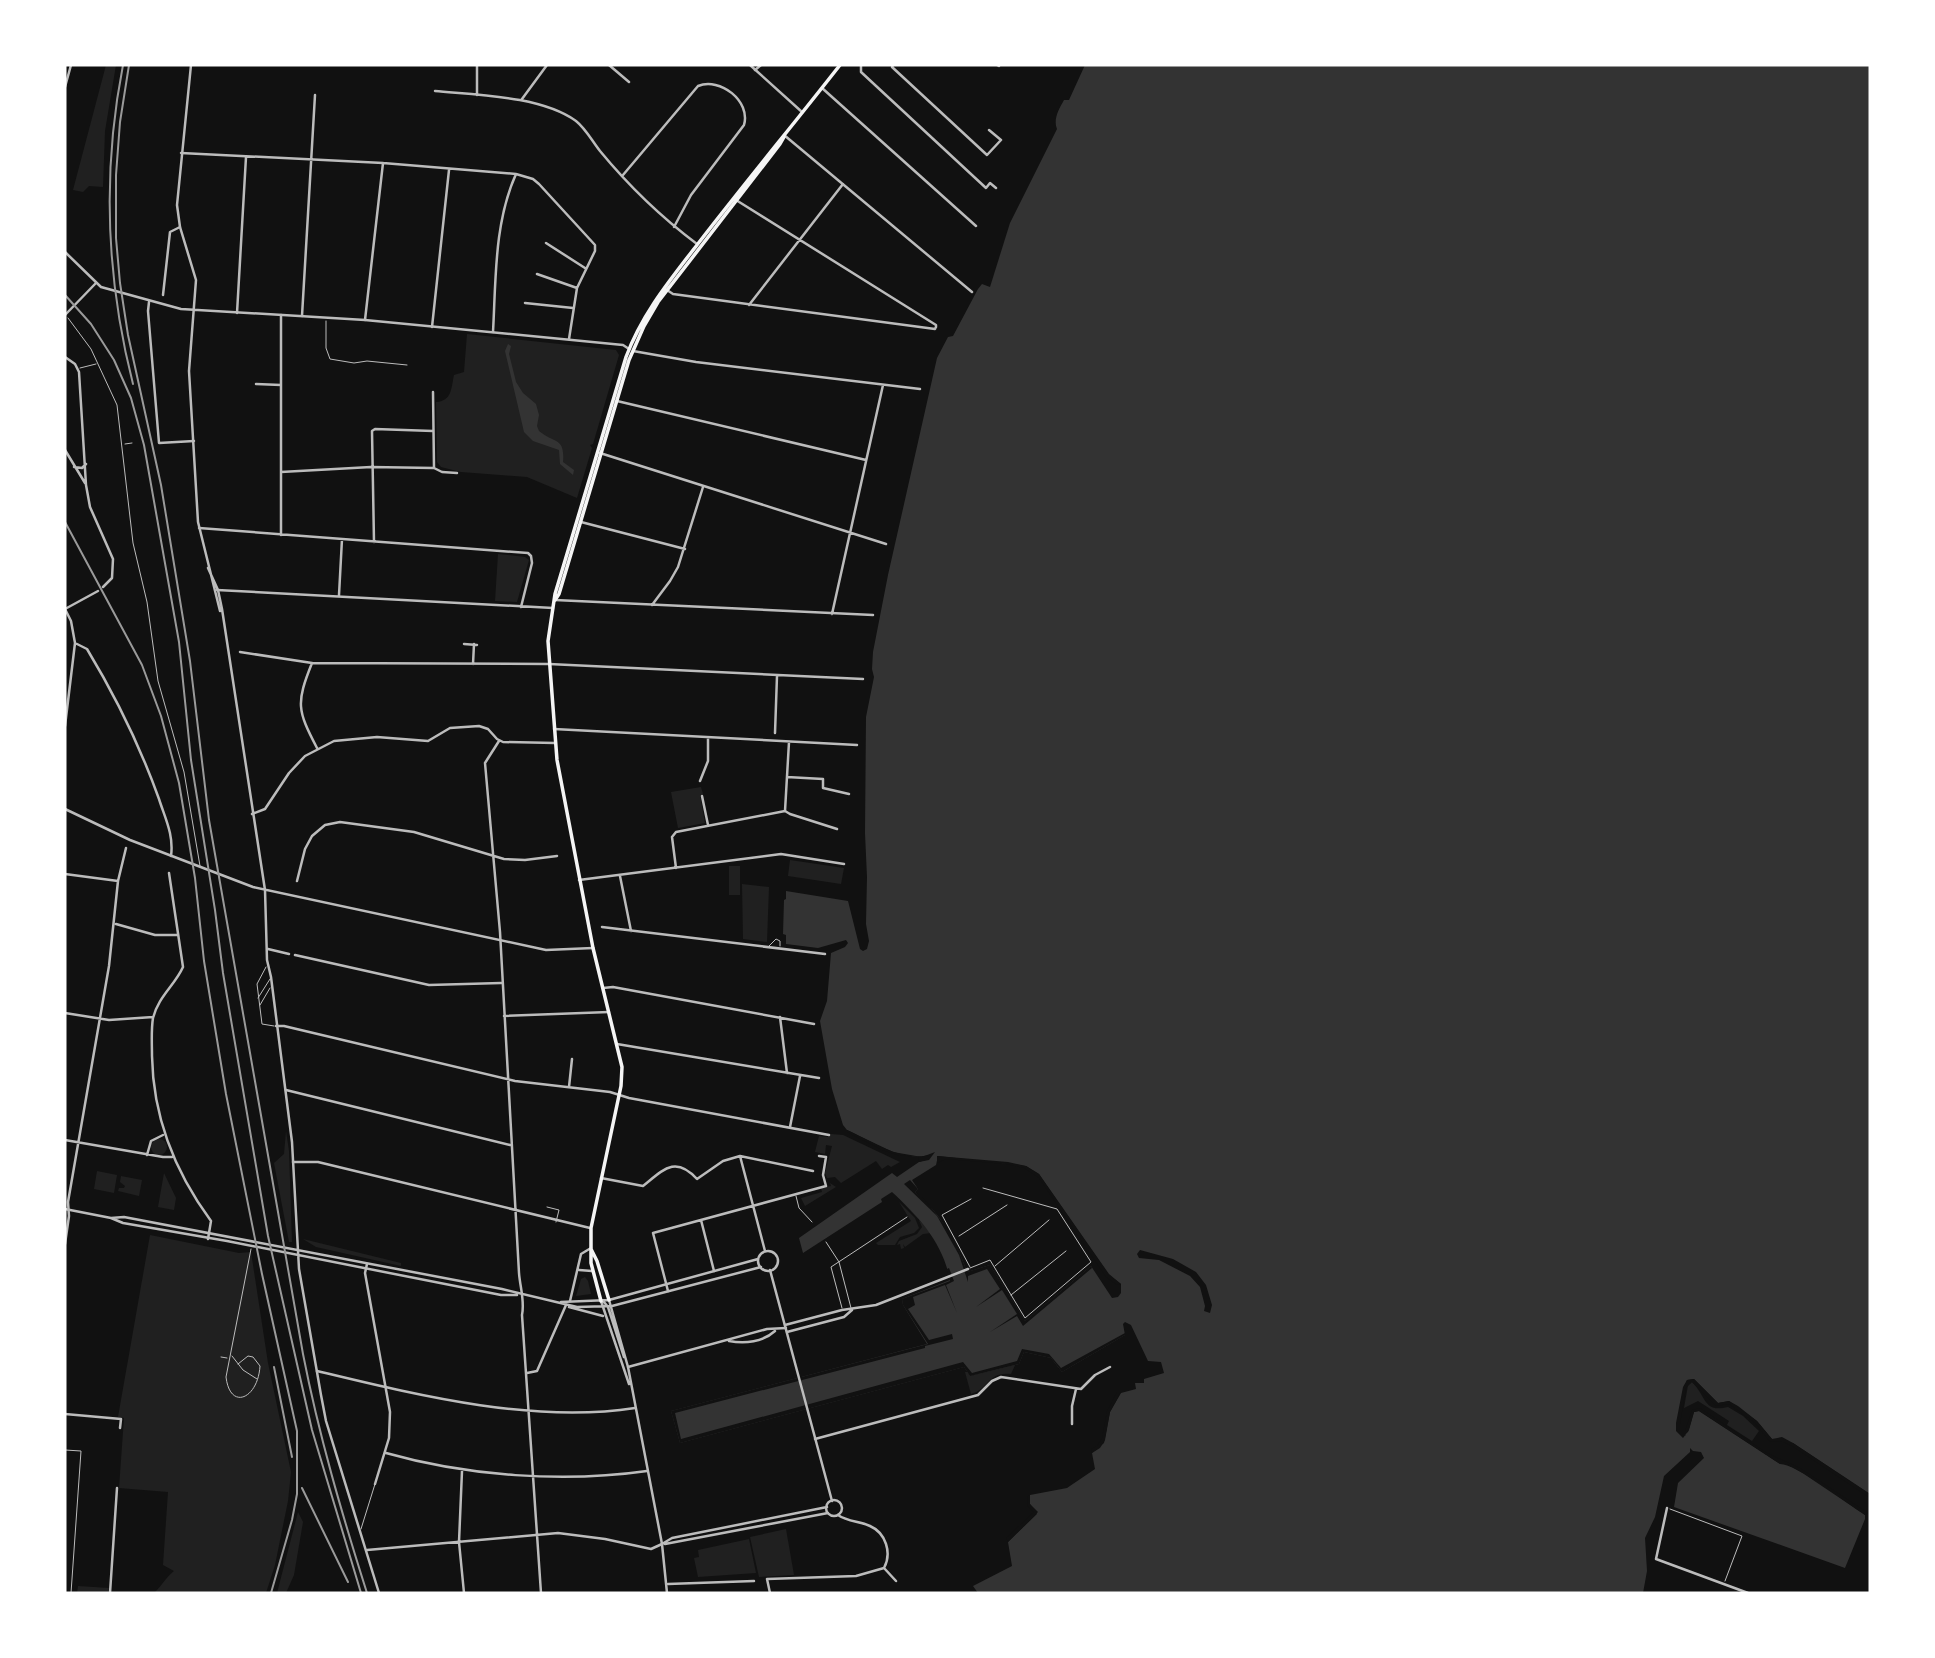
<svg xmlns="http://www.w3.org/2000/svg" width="1935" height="1658" font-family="'Sofia Sans Condensed',sans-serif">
	<rect width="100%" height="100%" fill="#111"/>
	<path fill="#202020" d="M106,65H116L105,131L103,187L89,186L83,192L73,190Z
		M467,334L616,350L619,355L593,444L590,445L592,448L577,498L527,477L461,472L441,467L437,462L436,402C452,401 451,389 454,375L464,372Z
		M498,554L525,557L529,560L517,602L495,601Z
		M701,787L703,794L700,795L705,823L678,828L671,792Z
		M790,860L844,868L841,884L788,876Z
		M729,866H740V895H729Z
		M742,884L769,887L767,942L743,939Z
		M286,1131L289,1151L292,1242H289L274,1163L284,1154Z
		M831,1134L843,1135L900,1162L891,1167L888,1165L882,1169L876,1161L841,1183L835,1177L827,1178L825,1173L832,1146L826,1145L825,1154L815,1152L819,1136L828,1137Z
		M151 1147a8 8 0 1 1 16 0a8 8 0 1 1-16 0Z
		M97,1171L117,1175L114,1193L94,1189Z
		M164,1173L176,1198L174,1210L158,1207Z
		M121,1176L142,1180L139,1196L118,1191L119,1188H124L125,1186L120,1182Z
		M830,1183L836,1187L805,1206L801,1198L822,1192L821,1188L831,1186Z
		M898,1197L931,1233L923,1234L905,1247L903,1244L904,1248L901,1249L900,1244L897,1245L899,1241L917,1234L922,1227L918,1218Z
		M899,1202L915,1218L919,1228L914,1233L900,1237L895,1245H878L876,1243L911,1221Z
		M150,1235L239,1253L251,1252L268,1363L291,1472L288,1501L275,1565L266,1593H154C162,1586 165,1578 174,1571L163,1565L168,1492L119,1488L124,1418L118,1417Z
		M303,1239L401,1263V1266L316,1247Z
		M585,1277L588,1281L591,1294L576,1296L581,1279Z
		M1016,1363L1011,1374C988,1371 989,1389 971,1394L965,1372H968L971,1376Z
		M1692,1382C1707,1397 1703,1413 1728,1407L1743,1416L1759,1431L1752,1441L1727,1425L1729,1421L1698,1401L1684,1408L1688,1385Z
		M298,1512L303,1522L294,1575L286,1593H277Z
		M786,1529L794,1575L759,1577L750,1537Z
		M749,1539L756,1573L698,1577L694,1558L699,1557L698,1550Z
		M78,1586L109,1588L108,1593H77Z"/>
	<path fill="#333" fill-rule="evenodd" d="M1085,65H1870V1494L1793,1443L1772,1439L1757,1421L1729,1401L1718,1403L1694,1379L1687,1380L1676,1427V1430L1686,1436L1684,1434L1688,1432L1694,1412L1699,1411L1780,1464C1797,1464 1848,1504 1865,1515V1519L1845,1568L1674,1507L1678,1483L1704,1458L1701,1452L1693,1451L1690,1448V1452L1664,1476L1655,1517L1645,1538L1647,1571L1643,1593H978L973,1586L1012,1566L1008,1542L1037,1514L1030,1504V1495L1067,1488L1095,1469L1092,1453L1104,1443L1110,1412L1121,1393L1136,1389L1135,1383H1144V1379L1164,1373L1161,1362L1148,1361L1131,1325L1125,1322L1123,1324L1125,1335L1062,1372L1051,1358L1024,1352L1019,1364L970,1376L964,1367L680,1443L671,1411L927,1344L903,1305L902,1299L950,1280C943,1243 919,1217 892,1192L881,1199L882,1202L803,1253L799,1238L892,1173L897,1177L919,1162L929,1159V1155C902,1162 871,1141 847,1130L843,1125L832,1089L820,1021L827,1001L831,953L845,947L848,943L846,940L818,948L786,944V935L783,934L784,900L786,899V891L848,901L860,949L863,951L867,949L869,941L866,924L867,877L865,833L866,717L874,677L872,669L873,652L888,575L937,358L948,337L953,336L978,289L982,284L990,287L1010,223L1057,129C1053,119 1059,109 1064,100H1069ZM938,1156L1026,1166L1039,1174L1109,1275L1121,1284V1293L1118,1297L1112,1298L1091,1266L1025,1321L990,1265L967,1272C956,1240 940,1213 915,1192L918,1189L912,1180L936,1165Z
		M508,344L511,346L509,354L516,382L523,393L536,404L539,415L537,426L539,431C555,444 565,437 563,462L574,470L573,475L560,464L559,450L533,441L524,432L505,351Z"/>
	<path fill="#111" d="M847,1130L893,1152L922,1157L935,1152L929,1160L919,1162L918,1157L897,1155L882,1150L847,1132Z
		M937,1156L1008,1162L1026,1166L1039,1174L1109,1274L1121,1284L1117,1285L1106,1277L1039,1178L1024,1168L1006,1164L946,1159L937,1163Z
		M910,1180L918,1189L915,1192L927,1202L953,1236L967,1272L990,1265L1025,1321L1091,1266L1092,1268L1023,1326L1017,1316L990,1332L1017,1314L1002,1290L976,1307L1000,1289L987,1269L968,1276V1282L959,1255L937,1216L904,1184Z
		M1140,1250L1173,1259L1196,1272L1206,1285L1212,1305L1210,1313L1204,1311L1205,1306L1200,1287L1190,1276L1159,1260L1139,1258L1137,1254Z
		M949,1268L954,1281L946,1285L957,1313L945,1285L913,1297L915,1305L908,1309L929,1340L952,1334L953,1339L925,1346V1348L675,1413L681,1439L963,1362L972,1373L1017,1361L1022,1349L1049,1354L1061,1368L1125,1333V1335L1062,1372L1051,1358L1024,1352L1019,1364L970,1376L964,1367L680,1443L671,1411L928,1344L903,1305L902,1299L950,1281L947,1269Z
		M1694,1379L1718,1403L1729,1401L1738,1406L1757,1421L1772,1439L1782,1437L1793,1443L1870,1494V1498L1792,1446L1781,1441L1770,1442L1755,1423L1729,1404L1716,1406L1692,1382L1686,1388L1680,1424V1431H1685L1692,1410L1700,1408L1767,1453L1800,1468L1868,1513L1865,1515L1804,1474L1787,1464H1780L1699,1411L1694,1412L1689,1430L1683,1438L1676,1431V1423L1683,1387L1687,1380Z
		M1117,1392H1121L1110,1412L1105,1440L1100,1448L1092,1453L1091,1449L1097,1446L1102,1438L1107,1411Z
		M1030,1495V1504L1038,1512L1008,1542L1006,1538L1034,1512L1027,1506L1028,1496Z"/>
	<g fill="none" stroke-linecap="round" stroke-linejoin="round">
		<path stroke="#bcbcbc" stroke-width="1" d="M68,318L91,349L117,405L133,543L147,602L158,681L184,772L200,866
			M326,321V348L330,359L354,363L367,361L407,365
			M80,368L96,364
			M125,444L132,443
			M769,946L776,939L780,941V946
			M266,967L257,984L262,1024L274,1026
			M258,998L270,979
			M260,1005L270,988
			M796,1196L799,1208L812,1222
			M547,1207L559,1210L556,1222
			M959,1236L1007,1205
			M826,1242L839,1262L851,1308
			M995,1266L1049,1220
			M970,1267L942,1215L971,1199
			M970,1268L990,1260L1025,1318L1091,1262L1057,1209L983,1188
			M1011,1295L1066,1251
			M842,1308L831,1267L907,1217
			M232,1356L243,1370L257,1379
			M221,1357L227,1358
			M238,1364L248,1356L253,1357L260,1366C258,1399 230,1411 226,1377L251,1249
			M65,1450L81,1451L71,1593
			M1670,1509L1742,1536L1725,1581
			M361,1529L375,1484"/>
		<path stroke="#bcbcbc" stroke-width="2.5" d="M609,65L629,82
			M861,65V72L986,188L990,183L996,188
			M893,65L892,67L987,155L1001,140L989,130
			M997,65L999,66
			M755,70L761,65
			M65,87L71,65
			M822,88L976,226
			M435,91C477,95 541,96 576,121C586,129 592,141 600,151C628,185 661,217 697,244
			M477,95V65
			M522,99L547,65
			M784,135L972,292
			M181,153L383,163L516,174L533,179L539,184L595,245V251L577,288L569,339
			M623,175L698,86C720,77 751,101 744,125L691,195L674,227
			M736,200L936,325V327
			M546,243L585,268
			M537,274L577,288
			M667,290L673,294L935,329L936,327
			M163,295L170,232L180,227
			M149,302L148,311L159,443L194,441
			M525,303L573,308
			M749,305L843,184
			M237,313L246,157
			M65,315L96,283
			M302,316L315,95
			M365,320L383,163
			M432,327L449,170
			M493,332C496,279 494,223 516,174
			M633,351L696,362L920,389
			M65,357L75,364L79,372L86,485L90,507L113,559L112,578L103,587
			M256,384L281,385
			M433,392L434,468
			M617,401L866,460
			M65,450L85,483
			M600,453L886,544
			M74,467L82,468L86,464
			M281,472L371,467L434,468L442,472L457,473
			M581,522L685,549
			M199,528L528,553L531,556L532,563L521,607
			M281,535V315
			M374,542L372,431L375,429L433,431
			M217,590L553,608
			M98,591L65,609L71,621L75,643L87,649C116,697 140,746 159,799C165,818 174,835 171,856
			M339,595L342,539
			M555,600L873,615
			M652,605L670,581L678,567L703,487
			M832,614L883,385
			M464,644L477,645
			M240,652L312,663L549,664L863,679
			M312,663C296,703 297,710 317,748
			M473,664L474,644
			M65,726L75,643
			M554,729L857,745
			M775,733L777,676
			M499,741L485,763L500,932L519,1273C520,1287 525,1301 522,1315L541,1593
			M787,777L823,779V788L849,794
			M700,781L708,761V738
			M702,796L708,825
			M785,811L789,742
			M252,814L265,809L289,773L305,756L334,741L377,737L428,741L450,728L479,726L488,729L497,739L503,742L555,743
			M676,868L672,837L676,832L785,811L790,814L837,829
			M169,873L183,967C175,985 158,997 153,1018C151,1030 152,1044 152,1056C153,1117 175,1172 211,1221L208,1239
			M65,874L118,881
			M620,876L631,931
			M579,880L781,854L844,864
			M297,881L305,849L312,836L325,825L340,822L414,832L504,859L525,860L557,856
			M116,924L155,935H177
			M602,927L825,954
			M268,949L289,954
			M295,955L429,985L501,983
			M603,988L613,987L814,1024
			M65,1013L109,1020L153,1017
			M504,1016L609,1012
			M780,1017L787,1073
			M276,1026H284L515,1081L610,1092L629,1098L829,1135
			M617,1044L819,1078
			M569,1087L572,1059
			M286,1090L510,1145
			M790,1127L800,1076
			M65,1140L163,1157H172
			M147,1155L151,1141L163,1135
			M740,1156L765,1251
			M293,1162H318L590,1228
			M601,1178L643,1186C663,1170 675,1155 697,1179L723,1161L740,1156L813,1171
			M701,1220L714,1271
			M65,1244L69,1216L68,1202L109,966L118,881L126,848
			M367,1264L365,1273L390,1412L389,1438L375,1484
			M579,1270L592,1271
			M668,1291L653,1233L826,1186L823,1175L826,1157L819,1156
			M570,1301L581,1254L591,1248
			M785,1325L842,1310L876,1305L968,1269
			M787,1332L844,1317L852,1310
			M729,1341C745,1344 763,1342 775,1331
			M628,1367L767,1329L786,1328
			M317,1371C417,1395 532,1424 635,1408
			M527,1373L537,1371L566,1305
			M65,1414L121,1419L120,1428
			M1072,1424V1406L1076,1389
			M815,1439L978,1395L992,1381L1001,1377L1081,1389L1095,1375L1110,1367
			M386,1453C467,1476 563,1483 647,1471
			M462,1471L459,1542L464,1593
			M1667,1508L1656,1559L1748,1593
			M838,1515C848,1522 859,1521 870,1526C886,1533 892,1553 884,1568
			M367,1550L558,1533L605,1539L651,1549L662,1544
			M884,1568L896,1581
			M668,1584L754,1581
			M110,1593L117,1488
			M770,1593L767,1579L856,1576L884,1568"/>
		<path stroke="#bcbcbc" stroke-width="2.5" d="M191,65L177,205L180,227L196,280L189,371L198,522L220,611
			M750,65L802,112
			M65,252L101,287L181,309L365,320L623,345L629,349
			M208,568L218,590L222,609L265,890L267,960L271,977L292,1142L299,1269L321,1395L326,1421L379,1593
			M65,809L130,840L253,887L546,950L593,948
			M65,1209L111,1218L123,1223L227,1241L501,1295H517
			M111,1218L124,1217L502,1289L577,1307L612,1306L761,1267
			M758 1261a10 10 0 1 1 20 0a10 10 0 1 1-20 0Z
			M770,1270L832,1501
			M609,1300L628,1367L662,1544L667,1593
			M601,1301L629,1384
			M561,1302L609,1300L758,1259
			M604,1302L608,1307L624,1357
			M569,1307L603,1316
			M826 1508a8 8 0 1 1 16 0a8 8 0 1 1-16 0Z
			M662,1544L672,1538L827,1507
			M665,1544L828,1513"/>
		<path stroke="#f5f5f5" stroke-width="3.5" d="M555,600L559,594L629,360L644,326L658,302L780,144L784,137
			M591,1249L597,1261L609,1300
			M601,1301L591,1263V1228L621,1086L622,1067L593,948L557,760L548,641L555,594L626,357C642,314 670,280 697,245C744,184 793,125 840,65"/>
		<path stroke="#9a9a9a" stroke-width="2" d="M123,65C102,172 106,278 133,384
			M65,295L91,324L114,360L131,398L144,445L179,642L191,760L215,910L223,973L268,1236L312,1430L361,1593
			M65,522L142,665L161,716L179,783L195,878L204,961L226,1094L262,1274L297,1431V1494L292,1520L271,1593
			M274,1367L292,1457
			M302,1488L348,1582"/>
		<path stroke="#9a9a9a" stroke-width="2" d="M129,65L120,122L116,175V238L120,283L128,335L161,485L190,661L209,820L303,1354C319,1436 342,1514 367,1593"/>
	</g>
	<rect width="1935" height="1658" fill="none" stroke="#ffffff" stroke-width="133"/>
</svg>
